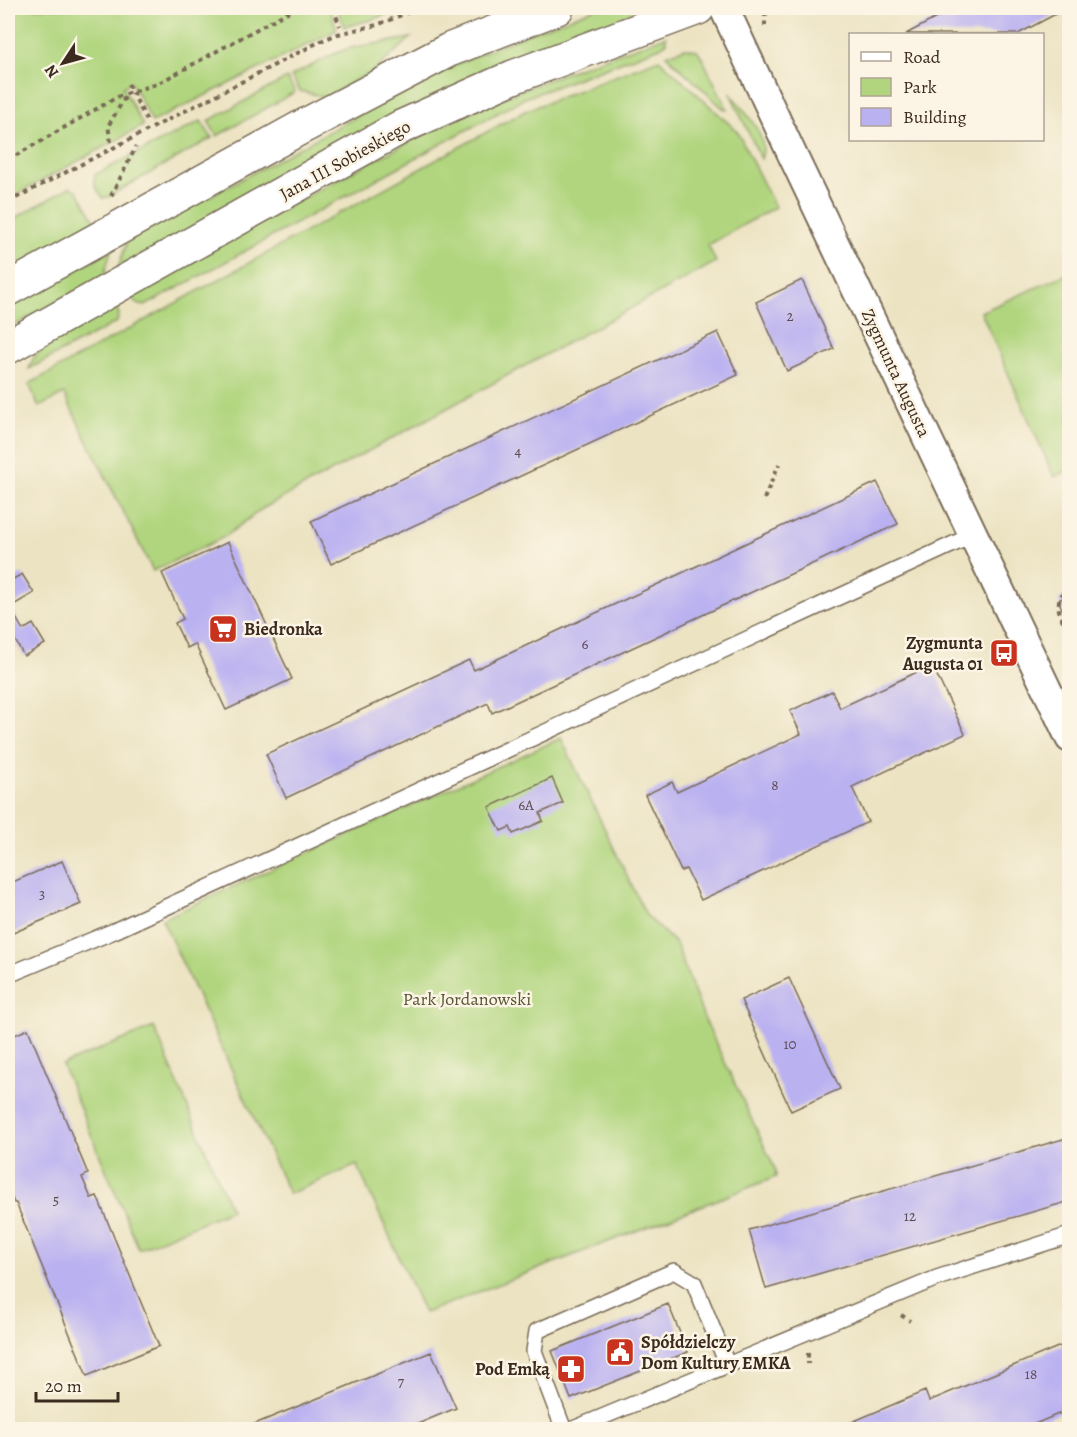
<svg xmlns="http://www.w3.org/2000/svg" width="1077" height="1437" font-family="Alegreya,serif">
	<rect width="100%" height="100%" fill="#fcf5e5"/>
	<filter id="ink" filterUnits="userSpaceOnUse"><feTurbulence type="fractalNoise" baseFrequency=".0167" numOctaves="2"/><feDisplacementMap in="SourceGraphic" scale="12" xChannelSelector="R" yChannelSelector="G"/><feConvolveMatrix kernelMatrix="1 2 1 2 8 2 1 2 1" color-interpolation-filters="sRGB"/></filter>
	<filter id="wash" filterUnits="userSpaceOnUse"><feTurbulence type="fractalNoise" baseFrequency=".008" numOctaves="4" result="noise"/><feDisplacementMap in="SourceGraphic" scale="24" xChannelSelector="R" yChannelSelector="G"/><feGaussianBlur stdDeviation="1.35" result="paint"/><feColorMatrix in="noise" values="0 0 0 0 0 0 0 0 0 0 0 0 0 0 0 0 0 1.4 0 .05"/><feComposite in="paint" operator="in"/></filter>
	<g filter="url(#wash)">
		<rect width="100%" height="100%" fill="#ece3c2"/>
		<path fill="#b0d57e" stroke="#76804e" stroke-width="1.5" d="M8,8H330L337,30L152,122L131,82L123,87L143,126L8,199Z
			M337,8H403L371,20L344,27Z
			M597,8H655L537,50L118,268L127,241L439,72L524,35Z
			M666,36V43L660,47L525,98L145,306L137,304L130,296C235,237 338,176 446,124C517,89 592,63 666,36Z
			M411,38L374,71L325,97L300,91L291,76L336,53L350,48Z
			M685,48L697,50L700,54L728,110L723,108L666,55Z
			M659,59L737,131L775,207L708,245L716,262L262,509L224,537L153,571L64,394L39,407L29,384L525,111Z
			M287,78L295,92L217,136L208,121Z
			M730,93C743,110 771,137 761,159Z
			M201,121L212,138L108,197L103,198C98,191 91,182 96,174Z
			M70,187L77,190L97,224L8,273V222Z
			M111,250L104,276L8,329V307Z
			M1069,273V470L1054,477L981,312Z
			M116,304L119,315L117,322L29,369C37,339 89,319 116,304Z
			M561,738L646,915L676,944L704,1018L775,1169L776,1177L424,1313L357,1165L289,1194L162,919Z
			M154,1027L231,1210L139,1249L62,1065Z"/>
		<g id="blocks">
			<path fill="#bab1f1" d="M955,8H1067L1018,34H906Z
				M802,280L834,349L787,371L756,302Z
				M718,332L738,375L331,564L311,521Z
				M877,482L898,524L492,713L488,703L286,798L266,754L469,660L474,670Z
				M228,542L292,679L226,710L195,644L187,648L175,623L183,619L162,573Z
				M22,574L34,593L10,607L23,630L33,624L45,644L24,656L11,633L8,635V582Z
				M1070,595V626L1058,600Z
				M932,665L965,734L852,787L868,822L701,900L686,869L681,871L645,795L672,782L677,792L801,734L790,711L832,691L840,708Z
				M552,778L563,803L540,813L543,821L513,834L510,827L501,831L489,807Z
				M62,861L81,904L8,935V884Z
				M789,978L840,1089L791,1111L741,1000Z
				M28,1029L88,1174L82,1177L91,1198L97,1196L159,1346L87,1376L16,1203H14L8,1187V1038Z
				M1070,1137V1201L766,1289L749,1230Z
				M668,1304L688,1352L571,1399L552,1351Z
				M1070,1342V1409L1021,1430H833L925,1391L929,1401Z
				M431,1352L456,1408L403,1430H240Z"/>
		</g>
	</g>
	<g filter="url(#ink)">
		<use href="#blocks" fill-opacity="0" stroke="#796b57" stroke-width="1.5"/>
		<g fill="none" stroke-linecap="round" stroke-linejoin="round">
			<g stroke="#796b57" stroke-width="18">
				<path id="service" d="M8,975L114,931L973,535
					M564,1430L534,1351L537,1331L674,1271L694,1283L727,1364
					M571,1430L937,1278L1070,1235"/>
			</g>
			<g stroke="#796b57" stroke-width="32">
				<path id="minor" d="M724,8L791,152L1070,738"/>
			</g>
			<g stroke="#796b57" stroke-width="36">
				<path id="tertiary" d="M8,289L300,128L449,50L557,8
					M8,347L401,127L513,77L698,8"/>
			</g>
			<path stroke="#796b57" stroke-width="4" stroke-dasharray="4.5 4.5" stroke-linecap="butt" d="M333,8L340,26
				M765,26V16L769,8
				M128,84L148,123
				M111,142L108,126L127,94
				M8,160L117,97L159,83L295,8
				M111,196L136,147
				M8,202L323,40L338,34L377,25L419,8
				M764,499L779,464
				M1070,585C1050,604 1060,613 1070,636
				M901,1315L910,1321
				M808,1353V1364"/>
			<use href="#service" stroke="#fff" stroke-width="15"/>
			<use href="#minor" stroke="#fff" stroke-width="28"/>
			<use href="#tertiary" stroke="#fff" stroke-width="33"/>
		</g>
	</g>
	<defs>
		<g id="supermarket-square" transform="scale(1.5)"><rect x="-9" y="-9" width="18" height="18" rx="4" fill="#c8321e" stroke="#fcf5e5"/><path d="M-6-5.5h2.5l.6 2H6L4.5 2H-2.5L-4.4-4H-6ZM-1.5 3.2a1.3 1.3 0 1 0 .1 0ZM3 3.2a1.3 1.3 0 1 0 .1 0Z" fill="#fff"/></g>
		<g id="bus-square" transform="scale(1.5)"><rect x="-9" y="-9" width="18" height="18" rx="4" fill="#c8321e" stroke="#fcf5e5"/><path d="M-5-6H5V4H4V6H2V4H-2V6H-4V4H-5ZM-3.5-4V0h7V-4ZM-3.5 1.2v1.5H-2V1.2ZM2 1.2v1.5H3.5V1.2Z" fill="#fff"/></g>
		<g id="civic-square" transform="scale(1.5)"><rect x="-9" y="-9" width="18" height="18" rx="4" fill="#c8321e" stroke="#fcf5e5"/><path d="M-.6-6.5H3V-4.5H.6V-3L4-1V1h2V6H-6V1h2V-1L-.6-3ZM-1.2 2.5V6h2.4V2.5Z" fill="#fff"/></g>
		<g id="pharmacy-square" transform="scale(1.5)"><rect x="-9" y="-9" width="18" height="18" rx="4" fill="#c8321e" stroke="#fcf5e5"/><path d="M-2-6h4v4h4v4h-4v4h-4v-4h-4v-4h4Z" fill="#fff"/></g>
	</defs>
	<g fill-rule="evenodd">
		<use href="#supermarket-square" x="223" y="629"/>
		<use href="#bus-square" x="1004" y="653"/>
		<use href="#civic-square" x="620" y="1352"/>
		<use href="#pharmacy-square" x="571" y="1369"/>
	</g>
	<g text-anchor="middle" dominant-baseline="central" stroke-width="5" stroke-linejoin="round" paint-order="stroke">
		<g font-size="15" fill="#5b4c53">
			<text x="790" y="316">2</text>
			<text x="518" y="451">4</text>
			<text x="585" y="644">6</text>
			<text x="775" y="785">8</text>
			<text x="526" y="805">6A</text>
			<text x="42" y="894">3</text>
			<text x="790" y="1044">10</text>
			<text x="56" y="1200">5</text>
			<text x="910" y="1216">12</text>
			<text x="1031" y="1374">18</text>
			<text x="401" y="1382">7</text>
		</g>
		<g font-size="18" fill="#3b2a1e" stroke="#fcf5e5">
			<text transform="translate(345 160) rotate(-29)">Jana III Sobieskiego</text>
			<text transform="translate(896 373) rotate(65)">Zygmunta Augusta</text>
		</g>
		<g font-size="18" font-weight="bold" fill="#3b2a1e" stroke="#fcf5e5" text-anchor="start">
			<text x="244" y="629">Biedronka</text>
			<text x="983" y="643" text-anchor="end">Zygmunta<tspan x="983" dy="21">Augusta 01</tspan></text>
			<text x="641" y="1342">Spółdzielczy<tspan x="641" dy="21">Dom Kultury EMKA</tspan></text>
			<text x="550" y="1369" text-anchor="end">Pod Emką</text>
		</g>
		<g font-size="18" fill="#585536" stroke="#fcf5e5">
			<text x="467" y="999">Park Jordanowski</text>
		</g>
	</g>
	<rect width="1077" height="1437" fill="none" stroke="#fcf5e5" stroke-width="30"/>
	<rect x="849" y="33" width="195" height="108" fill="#fcf5e5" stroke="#afa495" stroke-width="1.5"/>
	<rect x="861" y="52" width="30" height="9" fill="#ffffff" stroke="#afa495" stroke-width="1.5"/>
	<text x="903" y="63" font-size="18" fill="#3b2a1e">Road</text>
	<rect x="861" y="78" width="30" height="18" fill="#b0d57e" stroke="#afa495" stroke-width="1.5"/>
	<text x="903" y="93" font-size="18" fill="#3b2a1e">Park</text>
	<rect x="861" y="108" width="30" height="18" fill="#bab1f1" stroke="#afa495" stroke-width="1.5"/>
	<text x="903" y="123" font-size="18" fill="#3b2a1e">Building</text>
	<g transform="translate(63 63) rotate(234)" stroke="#fcf5e5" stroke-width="4.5" paint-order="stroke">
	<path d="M0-4.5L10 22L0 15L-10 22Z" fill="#3b2a1e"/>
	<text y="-9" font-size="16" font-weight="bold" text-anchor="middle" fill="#3b2a1e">N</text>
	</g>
	<path d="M36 1392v9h82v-9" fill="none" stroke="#3b2a1e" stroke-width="3"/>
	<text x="45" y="1392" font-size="18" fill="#3b2a1e" stroke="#fcf5e5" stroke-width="4.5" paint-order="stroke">20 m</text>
</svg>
